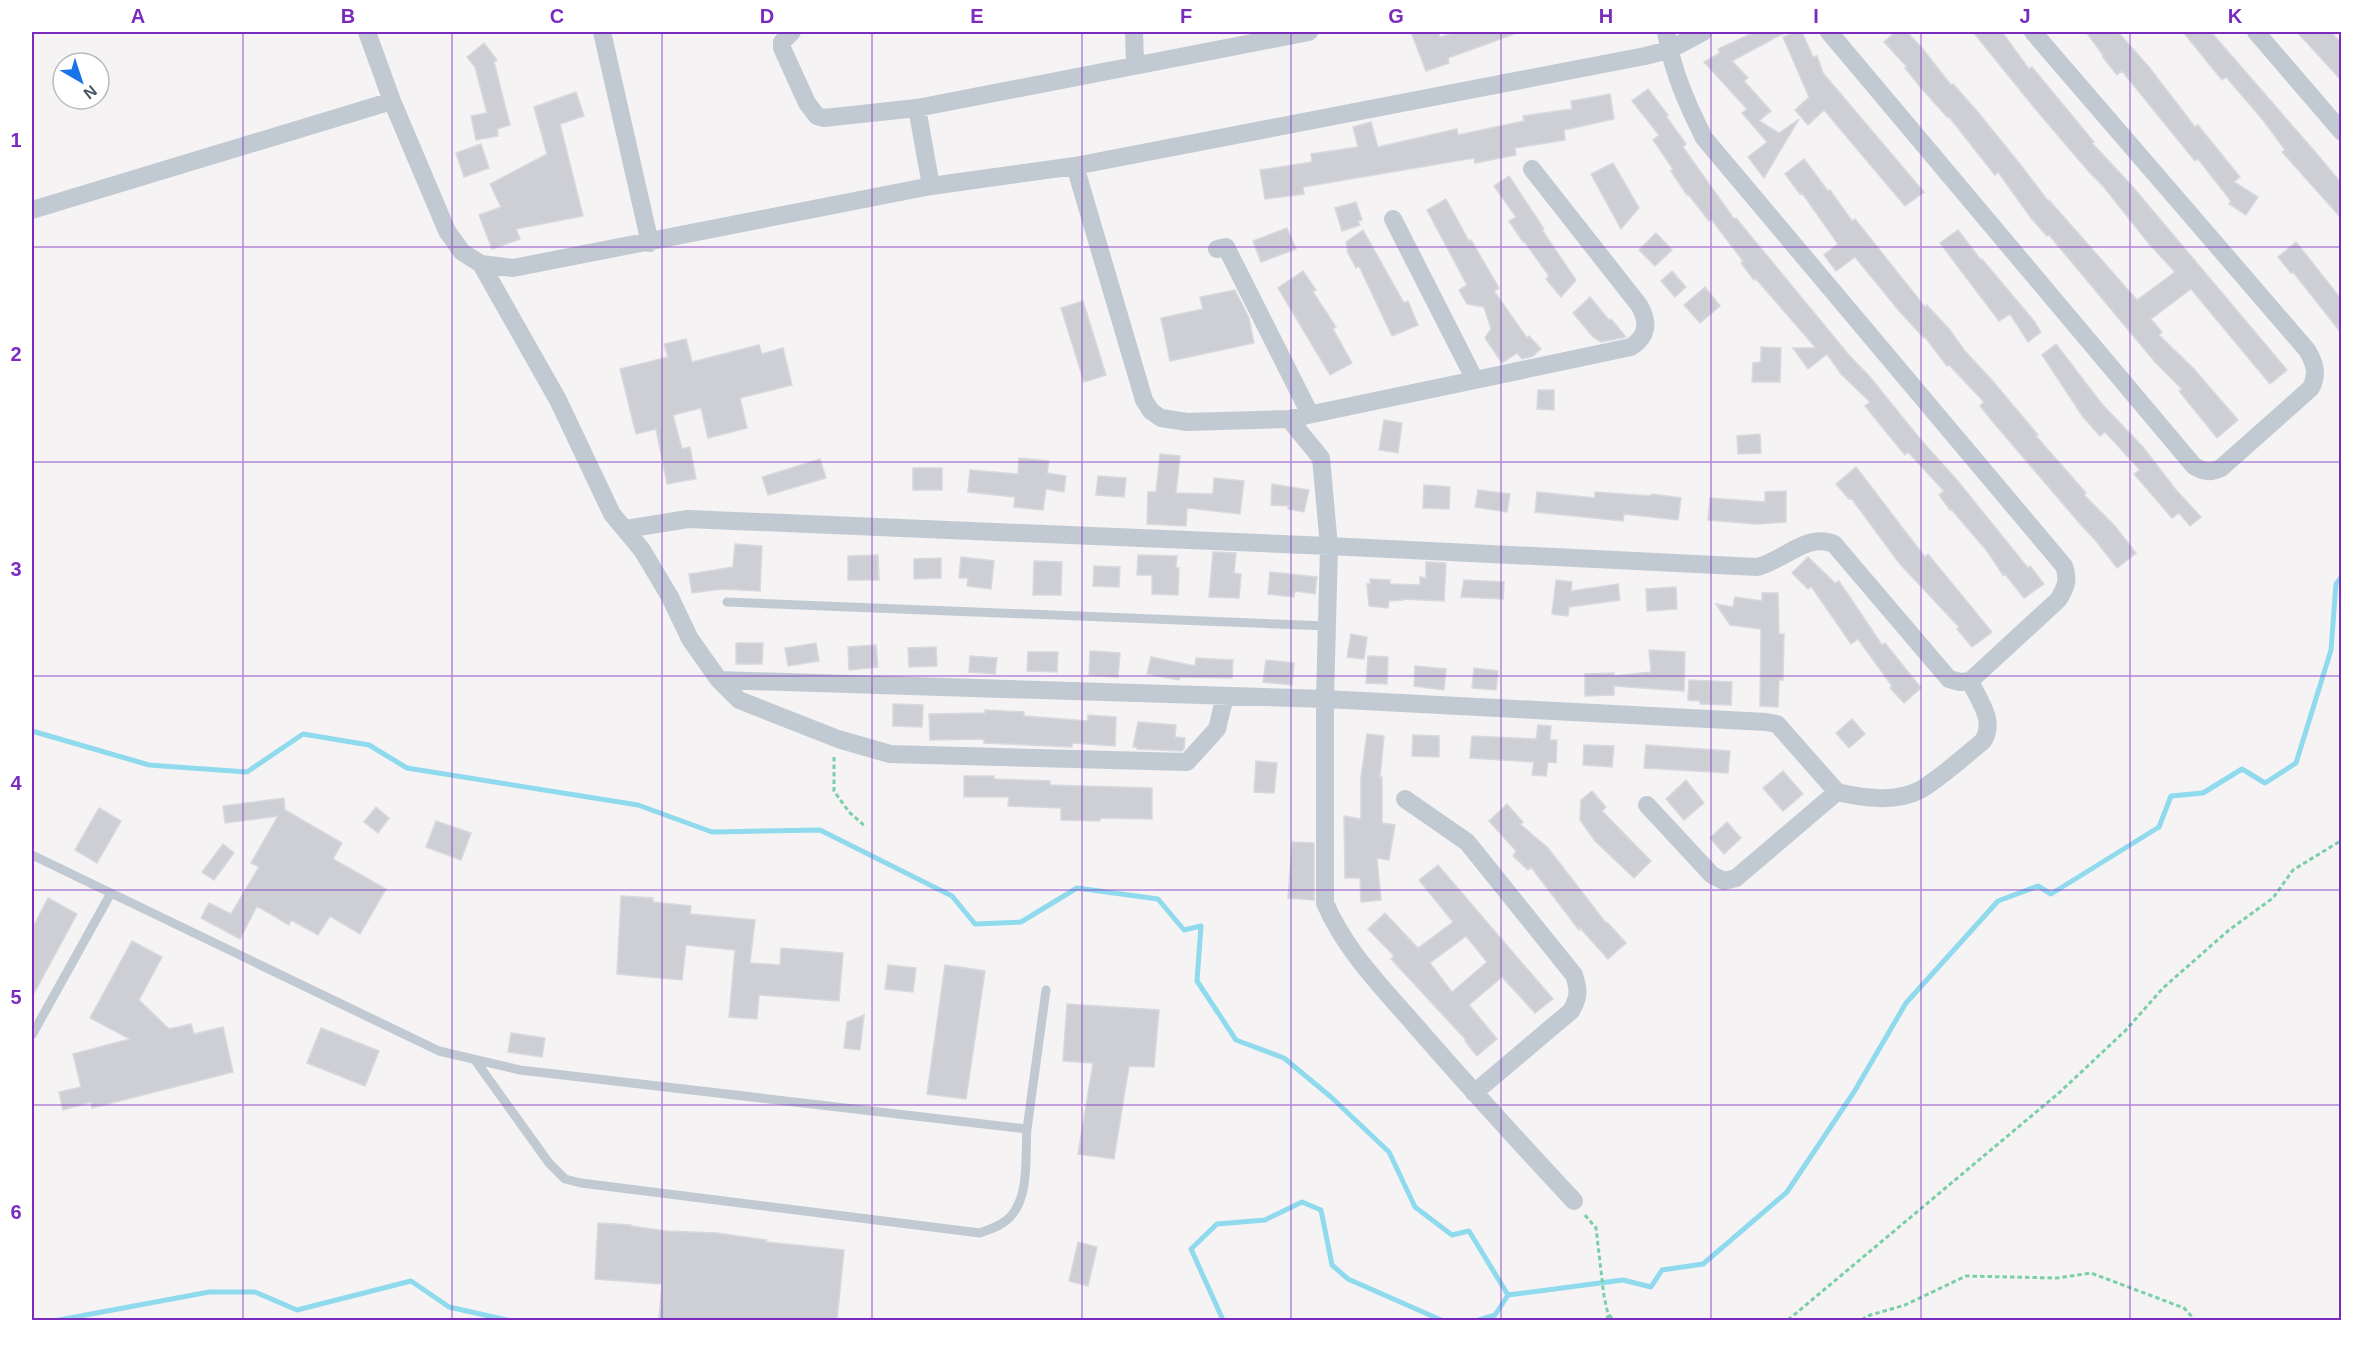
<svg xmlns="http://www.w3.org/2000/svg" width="2373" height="1352" font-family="Helvetica,sans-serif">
	<rect width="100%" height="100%" fill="#f5f3f3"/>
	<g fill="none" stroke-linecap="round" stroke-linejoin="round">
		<path stroke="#90daee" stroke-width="5" d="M32,731L149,765L247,772L303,734L369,745L407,768L638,805L712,832L820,830L952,896L975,924L1021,922L1077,888L1158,899L1184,930L1201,926L1197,981L1236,1040L1284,1058L1331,1097L1389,1152L1415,1207L1452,1235L1469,1231L1508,1295L1623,1280L1651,1287L1662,1270L1703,1264L1787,1192L1854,1092L1906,1003L1998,901L2038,886L2051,894L2159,827L2171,796L2203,793L2242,769L2265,783L2296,763L2331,650L2336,584L2342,576
			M59,1320L209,1292H255L297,1310L411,1281L449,1307L507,1320
			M1223,1320L1191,1249L1217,1224L1265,1220L1302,1202L1321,1210L1332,1265L1348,1279L1441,1320
			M1479,1320L1495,1315L1508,1295"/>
	</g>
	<path fill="#cdcfd5" stroke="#d7d9de" stroke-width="1.5" fill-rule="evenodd" d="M1411,32H1438L1440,37L1457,32H1516L1517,33L1448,58L1449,63L1426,71Z
		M1755,32H1786L1732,61L1748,78L1744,81L1771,111L1759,121L1779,133L1799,119L1764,178L1748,157L1767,142L1742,113L1747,109L1704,62L1720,53L1718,49Z
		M1795,32H1802L1813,57L1817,56L1823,73L1924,192L1905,206L1824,110L1808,125L1795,110L1809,97L1783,37Z
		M1895,32H1907L1923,49L1951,85L1953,84L1977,111L2020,164L2048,201L2049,200L2137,300L2175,272L2150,245L2103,186L2090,173L2037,111L1973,32H2002L2029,69L2032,67L2094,142L2092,143L2133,187L2287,370L2270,384L2191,289L2151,319L2162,332L2159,335L2193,368L2238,420L2217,438L2179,391L2182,389L2155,362L2049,235L2047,236L2031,218L1998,172L1995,175L1949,117L1948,118L1921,88L1905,68L1907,67L1884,42Z
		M2086,32H2118L2149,67L2195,127L2198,125L2240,177L2234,182L2258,197L2246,215L2229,204L2231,201L2198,159L2195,161L2122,71L2117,75L2102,56L2103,55Z
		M2183,32H2211L2317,154L2342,184V219L2282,152L2285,150L2263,120L2226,77L2222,80Z
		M2297,32H2331L2342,44V81Z
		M484,43L497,60L494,62L510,125L497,129L498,136L476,140L471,116L487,113L475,67L467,57Z
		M1648,89L1668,115L1666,116L1686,144L1683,147L1734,219L1736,218L1849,355L1870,377L1921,440L1957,480L2028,568L2030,566L2044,584L2024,598L2005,574L2003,575L1987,551L1951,509L1950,510L1939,495L1944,491L1908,452L1905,455L1891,438L1865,406L1870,402L1841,374L1827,354L1808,369L1793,348H1816L1756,279L1754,280L1741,263L1743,261L1711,219L1709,221L1688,194L1687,195L1671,171L1673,169L1653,140L1659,135L1632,101Z
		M576,92L584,116L560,124L583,216L516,229L520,239L492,249L479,215L501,207L490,184L547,154L534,107Z
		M1610,94L1614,119L1564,130L1565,140L1515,148L1516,155L1475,163L1474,158L1303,187L1304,194L1265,199L1260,170L1312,162L1311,154L1358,147L1353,127L1371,122L1378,147L1457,129L1458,135L1524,121L1523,116L1572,109L1571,101Z
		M481,144L489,168L464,177L456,153Z
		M1804,159L1828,191L1830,190L1852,221L1855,219L1925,307L1927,305L1950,330L1964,350L1991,379L2038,435L2036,436L2086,493L2084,495L2115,526L2136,553L2117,568L2096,541L2081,525L1993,422L1980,406L1984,402L1949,365L1947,366L1925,337L1924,338L1900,312L1855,257L1836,271L1824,255L1838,244L1802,193L1800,194L1785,174Z
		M1613,163L1639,208L1621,229L1591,174Z
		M1509,176L1544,229L1542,230L1576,280L1561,297L1546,279L1549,276L1524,241L1523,242L1509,221L1516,217L1494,186Z
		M1446,199L1469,241L1471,240L1499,288L1494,291L1527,338L1529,336L1541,349L1533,356L1522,359L1517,353L1502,363L1485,338L1491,329L1484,307L1467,304L1459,290L1467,285L1427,210Z
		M1356,202L1362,220L1358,221L1360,225L1342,231L1335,208Z
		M1287,228L1296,249L1261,262L1253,241Z
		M1363,230L1404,303L1408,301L1418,325L1392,336L1359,266L1356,268L1347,251L1348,250L1346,242Z
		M1958,230L1981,260L1982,259L2034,321L2041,332L2028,342L2010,314L1999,321L1940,243Z
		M1656,233L1672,250L1655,266L1639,250Z
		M2296,242L2342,300V334L2293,272L2291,273L2278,257Z
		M1303,271L1316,290L1313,292L1336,327L1333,329L1352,363L1330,375L1278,288Z
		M1672,271L1686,287L1675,297L1661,281Z
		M1705,287L1720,306L1700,323L1684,305Z
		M1235,290L1249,318L1254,343L1170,361L1161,318L1203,309L1200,297Z
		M1590,297L1609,320L1611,319L1626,337L1601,342L1593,337L1573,313Z
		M1083,301L1106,375L1084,382L1061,308Z
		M686,339L692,362L759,345L762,354L783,348L792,385L740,398L747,428L708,438L701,408L673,415L682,449L690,447L696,479L667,484L656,429L636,434L620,369L668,357L664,344Z
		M2056,344L2102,404L2143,447L2177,491L2201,517L2190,526L2179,513L2172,518L2134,474L2140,470L2105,432L2100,436L2083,417L2042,355Z
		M1761,347L1781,348L1780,382H1752L1753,363L1761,362Z
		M1538,390H1554V410L1537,409Z
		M1384,420L1402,423L1398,453L1379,450Z
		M1760,434L1761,453L1738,454L1737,436Z
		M1160,454L1180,456L1176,493L1213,494L1214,478L1244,481L1240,514L1187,508L1186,526L1147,524L1148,492H1156Z
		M1019,458L1049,461L1047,473L1066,476L1064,492L1046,489L1043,510L1014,507L1015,497L968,492L970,470L1018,474Z
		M820,459L826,478L768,495L762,477Z
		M1856,467L1925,557L1928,554L1992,632L1972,647L1957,629L1959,627L1899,563L1851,498L1849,499L1836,484Z
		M913,468H942V490H913Z
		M1098,476L1126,478L1124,497L1096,495Z
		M1272,484L1309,490L1304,512L1288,509L1289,506L1271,505Z
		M1424,485L1450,487L1449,509L1423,508Z
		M1478,490L1510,494L1507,512L1475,507Z
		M1786,491V522L1756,524L1708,520L1710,498L1765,502V492Z
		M1537,492L1595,498V492L1652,496V494L1681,498L1678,520L1624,514L1623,521L1535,512Z
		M735,544L762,546L760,591L722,589L692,593L689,574L733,567Z
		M1213,552L1236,553L1234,573L1241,574L1239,598L1209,597Z
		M878,555L879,580H848V556Z
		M1138,555L1177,556L1176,568H1179L1178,595L1152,594V575H1137Z
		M961,557L994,561L991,589L967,586L968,578H959Z
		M1808,557L1835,583L1839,581L1882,645L1885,643L1921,688L1904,703L1890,688L1892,686L1858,639L1851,644L1811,586L1808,589L1792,573Z
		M941,558V578L914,579V559Z
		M1034,561L1062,562L1061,595H1033Z
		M1426,562L1446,563L1444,601L1403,599V600L1389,601L1388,608L1369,606L1367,584H1370V579L1390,580V584L1420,585V577L1426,578Z
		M1094,566L1120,567L1119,587L1093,586Z
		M1270,572L1317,577L1315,594L1295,591L1294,597L1268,594Z
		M1464,580L1504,582L1503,599L1461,597Z
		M1556,580L1572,582L1571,591L1618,584L1620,600L1569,607L1568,616L1552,614Z
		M1676,587L1677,609L1647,611L1646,589Z
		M1762,593H1778L1779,634H1784L1783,680H1779L1778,707L1760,706L1761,629L1730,625L1716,604L1733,607L1735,597L1762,601Z
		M1351,634L1367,637L1364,659L1347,657Z
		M736,643H763L762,664H736Z
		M816,643L819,661L788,666L785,648Z
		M876,645L878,667L849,670L848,647Z
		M936,647L937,666L909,667L908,648Z
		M1649,650L1685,652L1684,691L1614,686V695L1585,696V674L1614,673V676L1651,672Z
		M1090,651L1120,653L1118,677L1089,675Z
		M1028,652H1058L1057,672L1027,671Z
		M970,656L997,658L995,674L969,672Z
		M1368,656L1388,657L1387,684L1366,683Z
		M1151,657L1195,666L1196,658L1233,660L1232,678L1180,677L1179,680L1147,674Z
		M1266,660L1294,663L1292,685L1263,682Z
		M1415,666L1446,669L1444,690L1414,686Z
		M1474,668L1498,671L1496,690L1472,688Z
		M1689,680L1732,682L1731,705L1700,704V701L1688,700Z
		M893,704L923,705L922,727L893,726Z
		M985,710L1024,712V716L1088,721V715L1116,717L1115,746L1072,743V747L984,743V739L930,740L929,714L985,713Z
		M1852,719L1865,734L1849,748L1836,733Z
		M1138,722L1176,725L1175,737L1185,738L1184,749L1182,751L1137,749V747H1133Z
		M1538,725L1551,726L1550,740H1557L1556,763L1548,762L1546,776L1532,775L1534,762L1470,758L1472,736L1536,739Z
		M1367,734L1384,736L1380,777H1382V823L1395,825L1389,860L1377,858L1381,900L1361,902L1360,878H1345L1344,816L1361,819V777Z
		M1413,735L1439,736V757L1412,756Z
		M1584,745L1614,746L1612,767L1583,765Z
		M1646,745L1730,751L1728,773L1644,768Z
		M1256,761L1277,763L1274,793L1254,792Z
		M1783,771L1803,794L1783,811L1763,788Z
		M964,776H994V779L1050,781V785L1152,788V819L1100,818V821L1061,820V808L1008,806L1009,797H964Z
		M1686,780L1704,803L1684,820L1666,799Z
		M1592,791L1606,807L1602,811L1651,861L1634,878L1595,841L1580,820L1581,800Z
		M284,798L285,810L342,843L333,859L386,889L360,934L330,916L318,935L291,920L289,925L257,906L240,939L201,918L209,903L231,914L259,867L251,863L278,816L225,823L223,806Z
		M1507,804L1523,822L1520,824L1548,848L1606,923L1607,922L1626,943L1608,959L1580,928L1579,930L1531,867L1528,870L1513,856L1516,851L1489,821Z
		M376,807L389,818L378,833L364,822Z
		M99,808L121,821L97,863L75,850Z
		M436,821L471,833L461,860L426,847Z
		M1727,822L1741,838L1724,854L1710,838Z
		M1292,842L1314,843V900L1288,898Z
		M223,844L234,853L214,880L202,872Z
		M1438,865L1553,999L1535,1013L1502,977L1469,1005L1497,1039L1477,1056L1465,1041L1466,1040L1391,959L1394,956L1368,929L1385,913L1418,948L1453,922L1419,880ZM1466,936L1487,962L1452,992L1430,963Z
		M621,896L653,898V902L691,906L690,914L755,920L750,963L780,965L781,948L843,953L839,1001L759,995L757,1019L729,1017L735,950L686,945L682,980L617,974Z
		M48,898L77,914L32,997V929Z
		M132,941L162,957L139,1000L169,1029L191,1024L194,1034L223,1027L233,1072L92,1108L91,1102L63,1110L59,1092L81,1087L73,1054L130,1039L90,1018Z
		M888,965L916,968L913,992L885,989Z
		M945,965L985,971L966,1099L927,1094Z
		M1067,1004L1159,1010L1154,1067L1129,1066L1114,1159L1078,1154L1093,1063L1063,1061Z
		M864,1015L860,1050L844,1048L847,1022Z
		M321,1028L379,1051L365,1086L307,1063Z
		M511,1033L545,1038L542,1057L508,1052Z
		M598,1223L631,1225V1226L666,1231L717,1233L766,1240V1242L844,1250L837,1320H659L662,1284L595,1279Z
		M1078,1242L1097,1247L1088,1286L1069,1281Z"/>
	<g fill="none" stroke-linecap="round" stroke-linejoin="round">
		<path stroke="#7ad0a6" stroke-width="3" stroke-dasharray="4.5 3" stroke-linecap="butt" d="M834,757V791L849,812L866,827
			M1585,1215L1596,1228L1604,1296L1608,1314L1614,1320
			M1607,1320L1608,1314
			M1788,1320L2060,1092L2126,1030L2163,988L2229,930L2273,898L2293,870L2342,840
			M1862,1320L1867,1316L1905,1305L1966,1276L2057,1278L2091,1273L2184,1308L2195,1320
			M2340,1320L2342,1319"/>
		<path stroke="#c1cad2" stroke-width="9" d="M727,602L1327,626
			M32,855L439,1051L520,1070L1027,1129L1046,990
			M32,1035L111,893
			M475,1060L549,1163L565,1179L581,1183L980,1233C990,1229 1002,1226 1010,1217C1030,1196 1025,1156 1027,1129"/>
		<path stroke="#c1cad2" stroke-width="18" d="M367,32L392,101L447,231L462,252L481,264L513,268L931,186L1075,166L1645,56L1669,50L1703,32
			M602,32L650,243
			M792,32L782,42V48L807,103L817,116L824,118L917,108L1309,32
			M1134,32L1135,64
			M1829,32L2194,466C2204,472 2211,473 2221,468L2311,388C2318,374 2315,363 2307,350L2033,32
			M2256,32L2342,132
			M917,108L931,186
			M1075,166L1144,400L1151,411L1161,418L1187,422L1289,419L1475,380L1393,219
			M32,210L392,101
			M1217,249L1226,247L1310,414
			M481,264L558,400L612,514L642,550L670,597L690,639L719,680L739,700L838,739L890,754L1187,762L1217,729L1225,696
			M1475,380L1631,347C1648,336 1649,322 1639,305L1532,169
			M1289,419L1321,458L1329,546L1325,699V903C1345,950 1381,986 1414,1024C1466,1084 1520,1143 1574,1201
			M626,529L688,519L1329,546L1757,567C1783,561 1808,532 1834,544L1949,679L1960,682L1970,681
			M719,680L1325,699L1766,722L1777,724L1837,792
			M1405,799L1467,842L1574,975C1579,989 1579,998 1571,1011L1474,1093
			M1647,805L1712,875L1724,881L1736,878L1837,792C1863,798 1895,803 1920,790C1938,780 1966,755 1983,741C1996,721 1979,701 1970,681L2058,600C2066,588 2069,579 2064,566L1704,138C1687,104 1672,70 1666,32"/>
	</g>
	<path fill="none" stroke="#7b2cbf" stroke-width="1.5" stroke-opacity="0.55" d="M243,32V1320M452,32V1320M662,32V1320M872,32V1320M1082,32V1320M1291,32V1320M1501,32V1320M1711,32V1320M1921,32V1320M2130,32V1320M32,247H2342M32,462H2342M32,676H2342M32,890H2342M32,1105H2342"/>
	<rect width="2373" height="1352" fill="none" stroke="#ffffff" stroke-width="66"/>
	<g transform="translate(81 81) rotate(141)"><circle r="28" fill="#ffffff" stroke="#b7bbc0" stroke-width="1.5"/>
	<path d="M0-4.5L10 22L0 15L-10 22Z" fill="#1a73e8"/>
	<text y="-9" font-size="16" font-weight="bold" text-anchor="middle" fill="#4a5661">N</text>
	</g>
	<rect x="33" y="33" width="2307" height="1286" fill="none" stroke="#7b2cbf" stroke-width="2"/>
	<g font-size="20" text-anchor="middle" font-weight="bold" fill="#7b2cbf">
		<text x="138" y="23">A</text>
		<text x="348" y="23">B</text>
		<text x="557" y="23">C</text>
		<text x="767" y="23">D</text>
		<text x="977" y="23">E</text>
		<text x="1186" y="23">F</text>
		<text x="1396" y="23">G</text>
		<text x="1606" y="23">H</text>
		<text x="1816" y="23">I</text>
		<text x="2025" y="23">J</text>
		<text x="2235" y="23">K</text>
		<text x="16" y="147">1</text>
		<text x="16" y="361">2</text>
		<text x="16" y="576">3</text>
		<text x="16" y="790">4</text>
		<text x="16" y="1004">5</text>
		<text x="16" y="1219">6</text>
	</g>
</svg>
